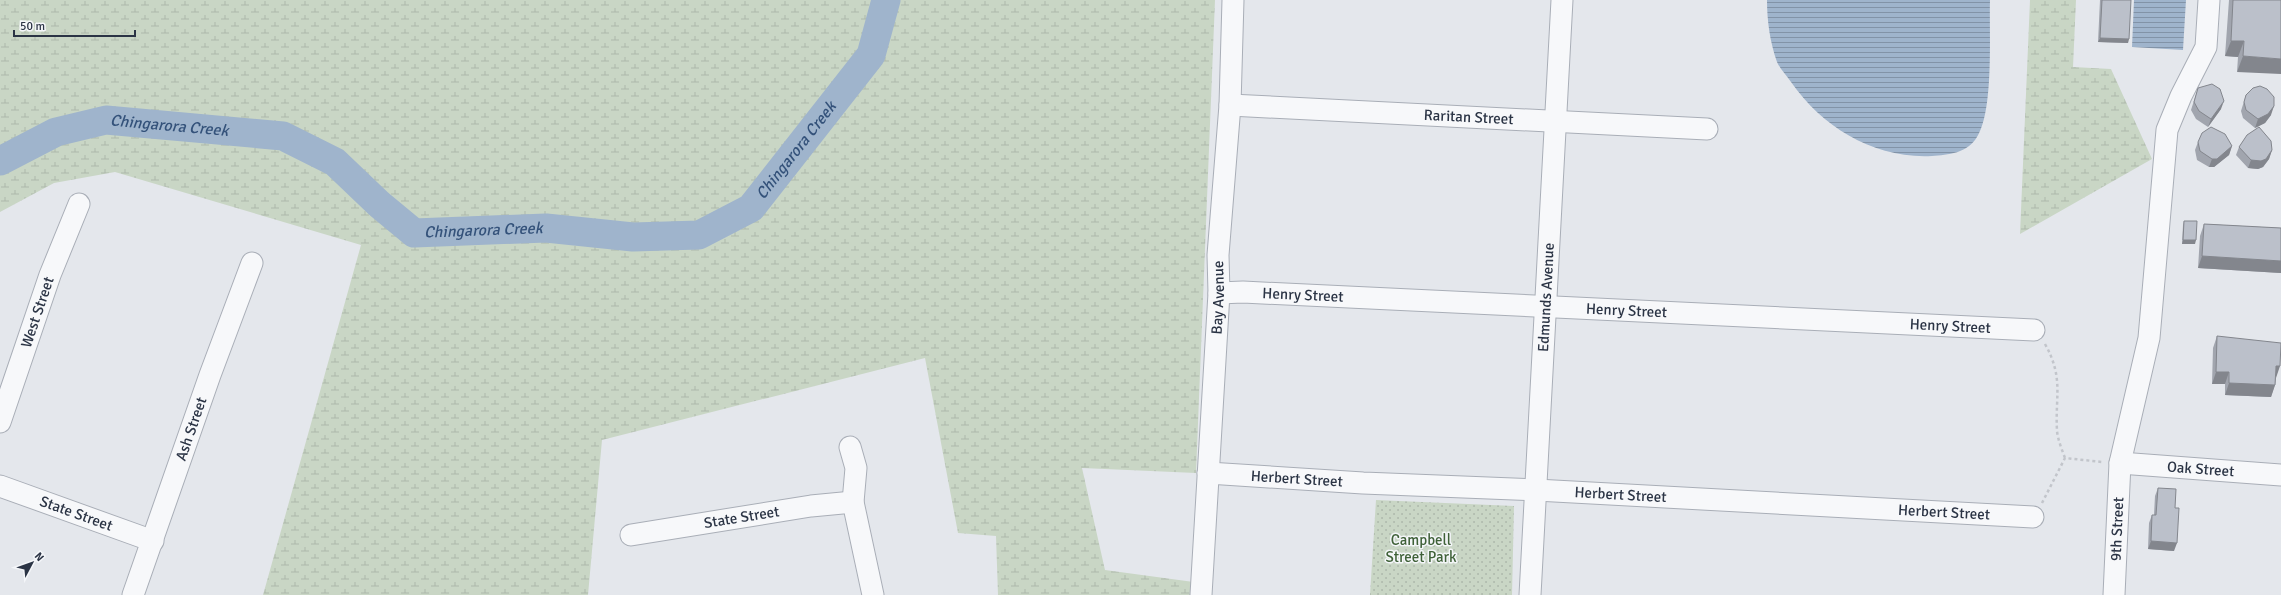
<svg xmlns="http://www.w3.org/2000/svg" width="2281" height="595" font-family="Signika,sans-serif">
	<defs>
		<pattern id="wetland-marsh" width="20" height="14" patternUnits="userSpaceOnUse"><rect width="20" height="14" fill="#c9d6c5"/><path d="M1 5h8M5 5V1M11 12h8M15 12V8" fill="none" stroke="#adb8ab"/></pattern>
		<pattern id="park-dots" width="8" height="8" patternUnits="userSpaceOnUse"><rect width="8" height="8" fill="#c9d6c5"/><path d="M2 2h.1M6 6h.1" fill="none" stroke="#adb8ab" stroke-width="1.8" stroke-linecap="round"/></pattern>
		<pattern id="water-rules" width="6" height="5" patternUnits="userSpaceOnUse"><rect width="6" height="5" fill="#9fb4cc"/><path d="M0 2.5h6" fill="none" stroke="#8293a7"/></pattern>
	</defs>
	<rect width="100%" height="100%" fill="#e4e7ec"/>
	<path fill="url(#wetland-marsh)" d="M0,0H1215L1196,473L1082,468L1105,570L1201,583V595H998L996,536L958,533L925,358L602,440L588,595H263L361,245L115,172L54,183L0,212Z
		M2030,0H2076L2073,67L2111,69L2152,159L2020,234Z"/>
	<path fill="url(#park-dots)" d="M1376,500L1514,506L1512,595H1370Z"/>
	<path fill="url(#water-rules)" d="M1767,0H1990C1989,34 1994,110 1977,137C1968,153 1948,155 1932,156C1875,159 1823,128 1791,82C1787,76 1780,69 1777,62C1770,42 1767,21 1767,0Z
		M2134,0H2186L2183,50L2132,47Z"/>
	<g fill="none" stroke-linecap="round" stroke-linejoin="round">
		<path stroke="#9fb4cc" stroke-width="29" id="s1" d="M0,161L56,132L106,120L283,136L335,162L379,204L414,233L546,228L633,237L699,235L751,208L871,55L886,0"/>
		<g stroke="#a9aeb7" stroke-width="23">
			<g id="minor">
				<path id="s2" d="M1230,105L1707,129"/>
				<path id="s3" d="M1219,293L1243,292L2034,330"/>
				<path id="s4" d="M0,422L50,275L79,204"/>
				<path d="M850,447L856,468L853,502L873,595"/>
				<path id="s5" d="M2120,463L2281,475"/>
				<path id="s6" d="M1208,473L1363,483L1536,490L2033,517"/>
				<path id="s7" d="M0,486L153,541"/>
				<path id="s8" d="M631,535L811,506L853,502"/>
				<path id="s9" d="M133,595L210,375L252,263"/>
				<path id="s10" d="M1201,595L1219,293L1218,255L1230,105L1233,0"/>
				<path id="s11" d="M1530,595L1562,0"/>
				<path id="s12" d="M2114,595L2120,463L2149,338L2167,130L2181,96L2206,47L2209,0"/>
			</g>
		</g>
		<path stroke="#c2c5cb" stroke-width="2.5" stroke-dasharray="3 3" stroke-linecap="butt" d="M2045,344C2064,378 2055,396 2057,431C2058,440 2062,450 2065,458
			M2042,503L2065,458L2102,462"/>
		<use href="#minor" stroke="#f7f8fa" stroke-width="21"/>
	</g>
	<path fill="#a1a5ae" d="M2100,0H2131L2128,43L2098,42Z
		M2229,0H2281L2237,72L2238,57L2225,56Z
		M2198,88L2221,109L2208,127L2196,119L2191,110Z
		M2246,95L2271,115L2265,123L2255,128L2243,118L2241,111Z
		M2198,142L2232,146L2229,155L2214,167H2209L2197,160L2195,150Z
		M2239,147L2272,150L2269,159L2263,167L2258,169L2248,168L2236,155Z
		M2184,221L2195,244H2182L2183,225Z
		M2204,224L2281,228V273L2198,268L2200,236Z
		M2217,336L2276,378L2275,385L2271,397L2225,395V384H2212L2213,348Z
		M2158,488L2175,508L2174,551L2148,549L2149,523L2152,515H2154L2155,496Z"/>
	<path fill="#83868d" d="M2100,38L2129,39L2128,43L2098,42Z
		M2231,41H2244L2238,57L2225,56Z
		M2243,56L2281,59V74L2237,72Z
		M2224,101L2221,109L2208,127L2211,119Z
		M2274,106L2271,115L2265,123L2255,128L2258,119Z
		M2232,146L2229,155L2214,167H2209L2212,159Z
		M2272,150L2269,159L2263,167L2258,169L2248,168L2251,160Z
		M2183,240H2196L2195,244H2182Z
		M2202,256L2281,261V273L2198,268Z
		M2276,366H2280L2276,378Z
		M2216,372H2229L2225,384H2212Z
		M2229,383L2275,385L2271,397L2225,395Z
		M2151,541L2177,543L2174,551L2148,549Z"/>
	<path fill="#bbc0ca" stroke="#83868d" d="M2102,0H2131L2129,39L2100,38Z
		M2233,0H2281V59L2243,56L2244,41H2231Z
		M2212,84L2220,89L2224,101L2211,119L2199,111L2194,102L2198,88Z
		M2260,86L2267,89L2274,97V106L2268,114L2258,119L2246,110L2244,102L2246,95L2253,88Z
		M2211,127L2225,134L2232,146L2217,159H2212L2200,151L2198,142L2202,133Z
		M2259,127L2271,141L2272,150L2266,159L2261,161L2251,160L2239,147L2247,135Z
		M2184,221H2197L2196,240H2183Z
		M2204,224L2281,228V261L2202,256Z
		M2217,336L2281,343L2280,366H2276L2275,385L2229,383V372H2216Z
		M2158,488L2176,489L2175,508H2179L2177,543L2151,541L2152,515H2156Z"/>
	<g text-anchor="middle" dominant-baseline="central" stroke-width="3" stroke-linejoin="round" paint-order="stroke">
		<g font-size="15" fill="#2b3445" stroke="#f4f6f9">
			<text stroke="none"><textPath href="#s2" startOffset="239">Raritan Street</textPath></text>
			<text stroke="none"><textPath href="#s3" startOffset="84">Henry Street</textPath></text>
			<text stroke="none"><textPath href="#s10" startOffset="298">Bay Avenue</textPath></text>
			<text stroke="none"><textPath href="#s11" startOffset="298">Edmunds Avenue</textPath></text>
			<text stroke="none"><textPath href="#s4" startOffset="116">West Street</textPath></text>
			<text stroke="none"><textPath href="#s3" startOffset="408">Henry Street</textPath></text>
			<text stroke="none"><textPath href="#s3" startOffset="732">Henry Street</textPath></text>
			<text stroke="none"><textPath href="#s9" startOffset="176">Ash Street</textPath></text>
			<text stroke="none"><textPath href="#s5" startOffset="81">Oak Street</textPath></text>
			<text stroke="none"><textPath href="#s6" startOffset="89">Herbert Street</textPath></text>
			<text stroke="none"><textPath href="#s6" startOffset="413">Herbert Street</textPath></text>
			<text stroke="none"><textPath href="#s6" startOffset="737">Herbert Street</textPath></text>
			<text stroke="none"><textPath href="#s7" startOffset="81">State Street</textPath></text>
			<text stroke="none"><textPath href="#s8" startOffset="112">State Street</textPath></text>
			<text stroke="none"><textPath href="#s12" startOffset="66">9th Street</textPath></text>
		</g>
		<g font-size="15" fill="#3f6138" stroke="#f4f6f9">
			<text x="1421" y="540">Campbell<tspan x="1421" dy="17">Street Park</tspan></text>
		</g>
		<g font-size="16" font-style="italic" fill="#34527a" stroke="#f4f6f9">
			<text stroke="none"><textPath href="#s1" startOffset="178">Chingarora Creek</textPath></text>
			<text stroke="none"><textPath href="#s1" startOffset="874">Chingarora Creek</textPath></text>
			<text stroke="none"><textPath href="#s1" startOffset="526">Chingarora Creek</textPath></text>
		</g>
	</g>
	<g transform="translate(32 563) rotate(49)" stroke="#f4f6f9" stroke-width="3" paint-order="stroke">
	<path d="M0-3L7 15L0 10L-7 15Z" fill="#2b3445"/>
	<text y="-6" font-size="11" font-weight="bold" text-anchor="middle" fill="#2b3445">N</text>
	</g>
	<path d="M14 30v6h121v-6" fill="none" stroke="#2b3445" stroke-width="2"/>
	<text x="20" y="30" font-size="12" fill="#2b3445" stroke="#f4f6f9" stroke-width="3" paint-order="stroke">50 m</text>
</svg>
